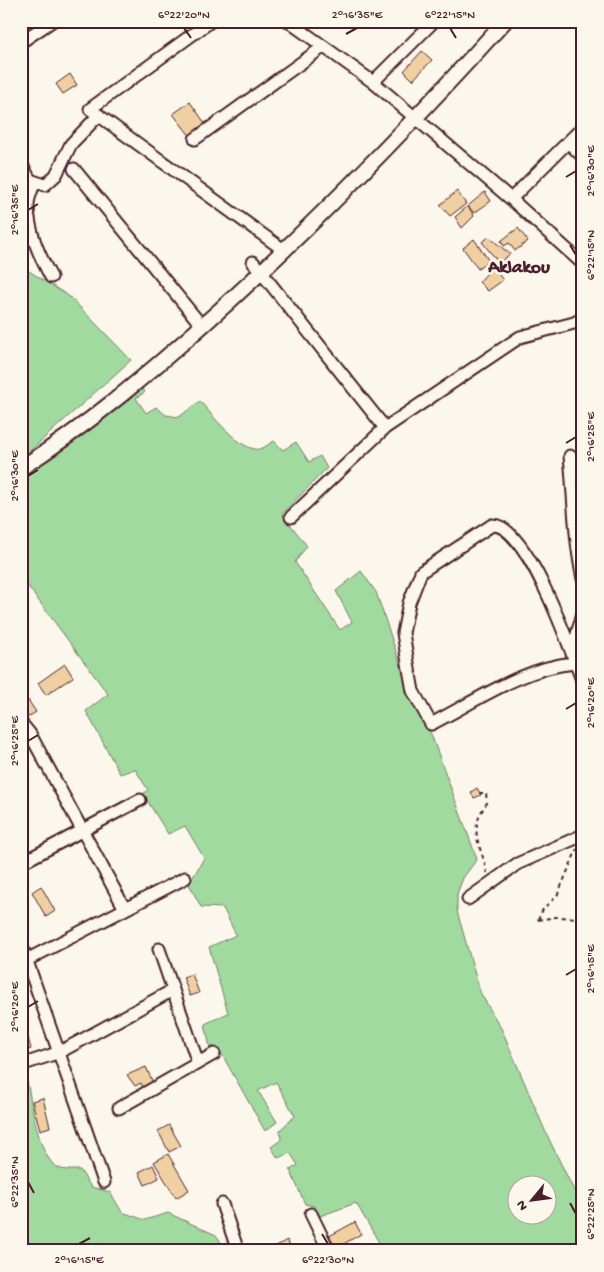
<svg xmlns="http://www.w3.org/2000/svg" width="604" height="1272" font-family="'Gochi Hand',sans-serif">
	<rect width="100%" height="100%" fill="#fbf7ec"/>
	<filter id="ink" filterUnits="userSpaceOnUse"><feTurbulence type="fractalNoise" baseFrequency=".02" numOctaves="2"/><feDisplacementMap in="SourceGraphic" scale="10" xChannelSelector="R" yChannelSelector="G"/><feConvolveMatrix kernelMatrix="1 2 1 2 8 2 1 2 1" color-interpolation-filters="sRGB"/></filter>
	<g filter="url(#ink)">
		<path fill="#a1da9f" stroke="#767c65" fill-rule="evenodd" d="M21,266L70,297L131,360L21,459Z
			M131,376L145,392L136,398L146,413L156,407L166,415L179,417L200,401C210,413 242,453 260,449C264,448 270,443 274,441L283,450L296,442L309,462L320,456L327,468L282,514L307,546L295,562L340,630L352,622L336,591L361,571L376,592L412,699L431,734L477,859L463,878L457,894V911L480,992L502,1030L546,1133L583,1209V1251H372L381,1246L356,1203L320,1216L314,1206L305,1204L290,1170L298,1165L290,1153L278,1158L271,1147L281,1140L280,1130L295,1116L276,1082L258,1091L277,1122L265,1131L220,1051L210,1048L205,1024L228,1013L209,947L236,935L223,908L201,907L189,884L204,858L185,826L168,834L143,794L148,790L135,769L120,774L86,711L108,694L21,577V474ZM516,1184H546V1214H516Z
			M21,1071L26,1075C31,1098 37,1155 57,1167C63,1171 73,1170 80,1170L91,1187L110,1192L122,1212L145,1220L168,1213L216,1235L227,1251H21Z"/>
		<path fill="#f0d0a2" stroke="#4a1f2b" d="M422,51L432,60L413,80L404,71Z
			M70,74L77,85L63,94L56,84Z
			M190,102L207,126L191,137L173,114Z
			M457,191L466,204L450,216L440,205Z
			M485,192L491,201L474,213L468,206Z
			M468,206L474,216L462,228L455,217Z
			M518,228L528,241L515,251L509,243L504,246L501,241Z
			M489,237L510,254L499,263L482,242Z
			M474,239L489,261L478,269L463,248Z
			M493,267L503,280L488,291L479,282Z
			M65,664L73,677L46,695L38,683Z
			M28,700L36,712L25,719L21,713V704Z
			M477,788L481,795L474,798L471,792Z
			M41,886L55,911L46,917L32,892Z
			M192,974L199,993L190,996L183,977Z
			M24,1022L31,1049L23,1051L21,1023Z
			M146,1067L153,1083L143,1088L141,1083L135,1086L127,1075Z
			M43,1098L50,1127L40,1130L32,1101Z
			M169,1125L181,1146L169,1152L158,1131Z
			M168,1154L189,1190L176,1198L154,1162Z
			M153,1165L159,1178L145,1185L139,1172Z
			M355,1222L361,1234L331,1251L324,1239Z
			M287,1240L293,1251H272L271,1249Z"/>
		<g fill="none" stroke-linecap="round" stroke-linejoin="round">
			<g stroke="#4a1f2b" stroke-width="15">
				<path id="minor" d="M211,21L90,109L285,251
					M288,21L373,82L511,199L583,264
					M21,42L52,21
					M373,82L434,21
					M195,139L323,47
					M568,142L583,157
					M21,163L30,180L45,185L56,175L71,144L99,115
					M74,169L202,326
					M35,182C32,189 28,198 28,205C28,231 39,255 51,277
					M511,199L583,127
					M253,262L385,428
					M570,456C574,497 574,538 583,579
					M570,456L583,469
					M291,517L385,428L520,337L574,323L583,318
					M572,652L583,613
					M575,663C524,667 476,701 431,724L413,691L409,669L403,633L409,603L421,572L492,525C527,523 572,653 583,683
					M21,723L30,734L125,909
					M21,863L140,800
					M468,899L517,864L583,835
					M21,944L104,1182
					M159,949L198,1063
					M21,963L185,878
					M21,1065L60,1052L173,990
					M119,1108L214,1054
					M222,1204L238,1251
					M311,1214L329,1251"/>
			</g>
			<g stroke="#4a1f2b" stroke-width="18">
				<path id="tertiary" d="M21,468C88,425 143,378 202,326C309,231 409,127 505,21"/>
			</g>
			<path stroke="#4a1f2b" stroke-width="2" stroke-dasharray="4 4" stroke-linecap="butt" d="M479,793H486L487,803C466,832 482,845 487,873
				M538,920L543,909L557,896L577,849
				M538,920L556,917L583,918"/>
			<use href="#minor" stroke="#fbf7ec" stroke-width="11"/>
			<use href="#tertiary" stroke="#fbf7ec" stroke-width="14"/>
		</g>
	</g>
	<path fill="none" stroke="#4a1f2b" stroke-width="2" d="M184,28L191,38M450,28L456,38M346,34L357,28M566,177L576,171M28,210L38,204M570,245L576,255M566,443L576,437M28,476L38,470M566,709L576,703M28,741L38,735M566,975L576,969M28,1007L38,1001M28,1182L34,1193M570,1203L576,1214M322,1234L328,1244M79,1244L90,1238"/>
	<g text-anchor="middle" dominant-baseline="central" stroke-width="5" stroke-linejoin="round" paint-order="stroke">
		<g font-size="19" font-weight="bold" fill="#4a1f2b" stroke="#fbf7ec">
			<text x="519" y="268">Aklakou</text>
		</g>
	</g>
	<rect width="604" height="1272" fill="none" stroke="#fbf7ec" stroke-width="55"/>
	<g transform="translate(532 1200) rotate(241)"><circle r="24" fill="#fbf7ec" stroke="#b4a19f"/>
	<path d="M0-4L9 19L0 12L-9 19Z" fill="#4a1f2b"/>
	<text y="-8" font-size="14" font-weight="bold" text-anchor="middle" fill="#4a1f2b">N</text>
	</g>
	<rect x="28" y="28" width="548" height="1216" fill="none" stroke="#4a1f2b" stroke-width="2"/>
	<g font-size="12" text-anchor="middle" fill="#4a1f2b">
		<text x="184" y="18">6°22'20"N</text>
		<text x="357" y="18">2°16'35"E</text>
		<text x="450" y="18">6°22'15"N</text>
		<text transform="translate(590 171) rotate(-90)" y="4">2°16'30"E</text>
		<text transform="translate(14 210) rotate(-90)" y="4">2°16'35"E</text>
		<text transform="translate(590 255) rotate(-90)" y="4">6°22'15"N</text>
		<text transform="translate(590 437) rotate(-90)" y="4">2°16'25"E</text>
		<text transform="translate(14 476) rotate(-90)" y="4">2°16'30"E</text>
		<text transform="translate(590 703) rotate(-90)" y="4">2°16'20"E</text>
		<text transform="translate(14 741) rotate(-90)" y="4">2°16'25"E</text>
		<text transform="translate(590 969) rotate(-90)" y="4">2°16'15"E</text>
		<text transform="translate(14 1007) rotate(-90)" y="4">2°16'20"E</text>
		<text transform="translate(14 1182) rotate(-90)" y="4">6°22'35"N</text>
		<text transform="translate(590 1214) rotate(-90)" y="4">6°22'25"N</text>
		<text x="79" y="1263">2°16'15"E</text>
		<text x="328" y="1263">6°22'30"N</text>
	</g>
</svg>
